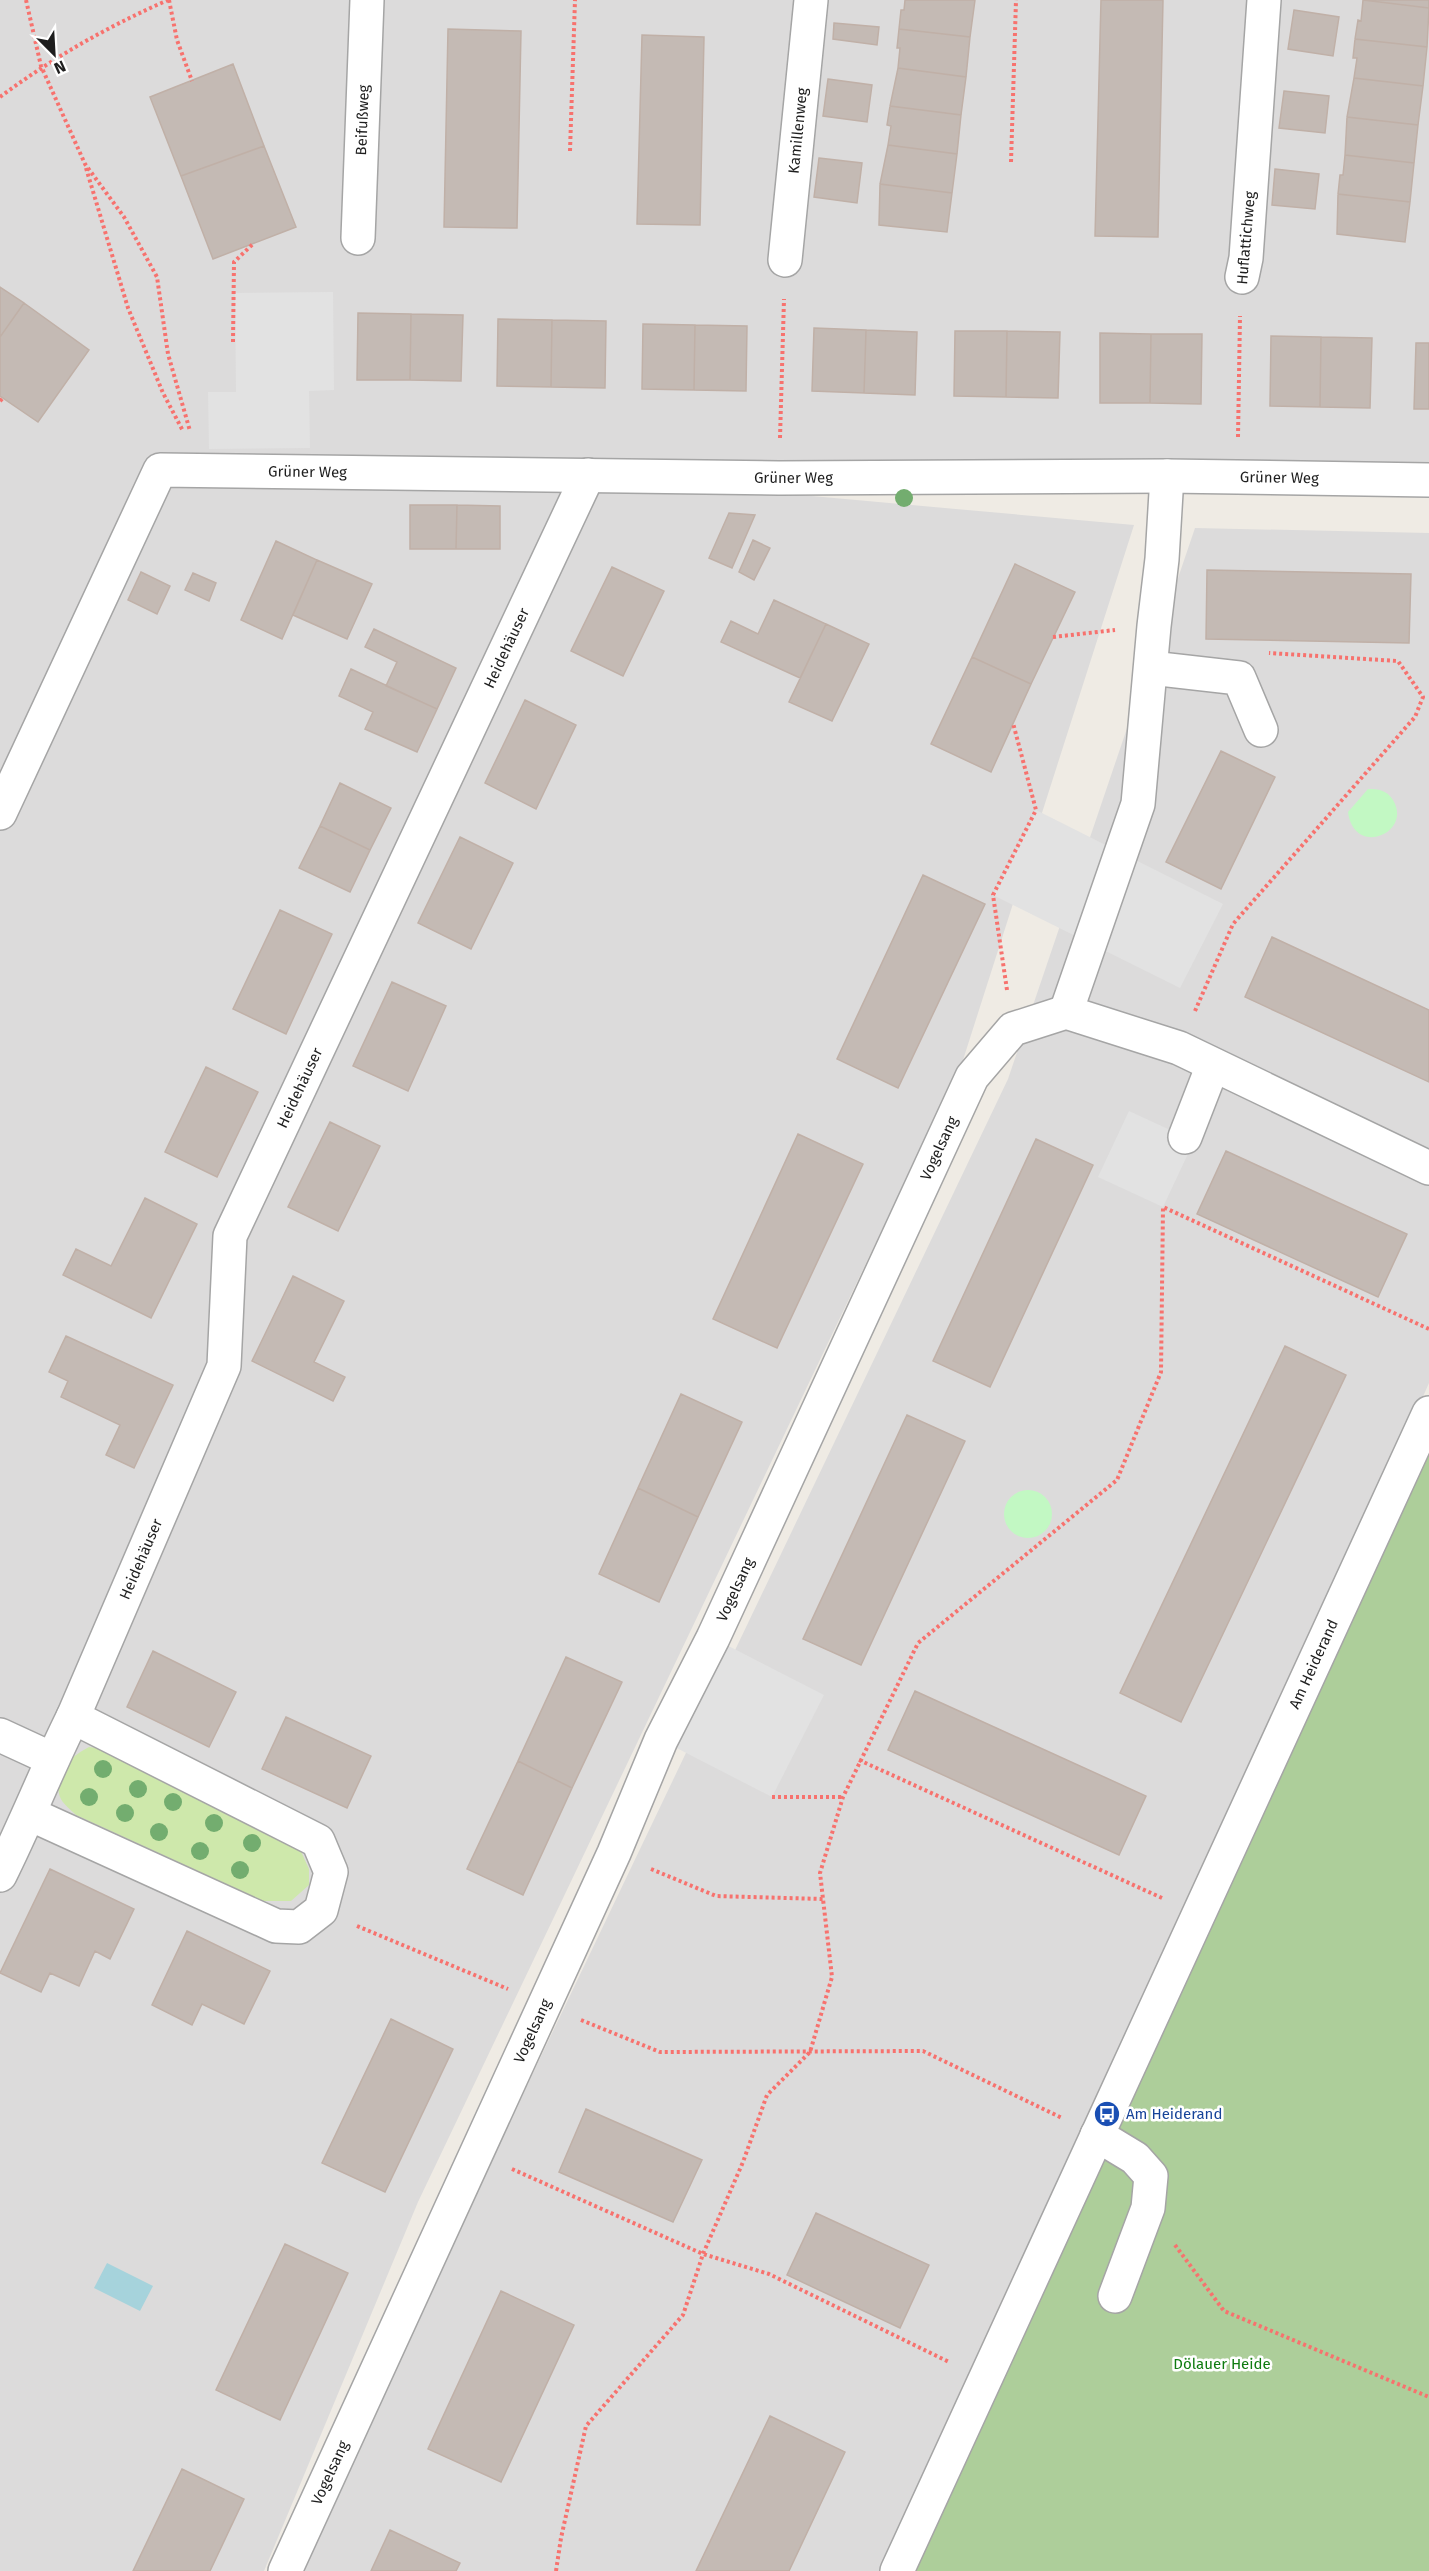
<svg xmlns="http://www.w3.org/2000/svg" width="1429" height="2571" font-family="'Fira Sans',sans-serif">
	<rect width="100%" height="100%" fill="#efebe4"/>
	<path fill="#dcdbdb" d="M0,0H1429V475L587,476L228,1236L222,1365L0,1853Z
		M588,476L1134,525L963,1060L418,2202L264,2571H0V1856L225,1366L234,1233Z
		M1195,528L1429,533V1383L986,2380L893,2571H295L1008,1079Z"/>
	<path fill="#cee8ab" d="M89,1747L113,1750L299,1847L309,1869V1885L291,1901H263L76,1815C71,1810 62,1803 60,1797C52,1772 70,1757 89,1747Z"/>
	<path fill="#adce9a" d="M1429,1426V2571H898Z"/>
	<path fill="#c2f8c3" d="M1368,789C1378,789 1387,790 1393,800C1413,833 1354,858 1348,812Z
		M1004 1514a24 24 0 1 1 48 0a24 24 0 1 1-48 0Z"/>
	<path fill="#e2e2e2" d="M333,292L334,390L309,391L310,448L209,449L208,392H236L235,293Z
		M1036,810L1223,904L1180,988L993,895Z
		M1129,1111L1194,1141L1163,1207L1098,1177Z
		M713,1638L824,1695L772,1797L661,1740Z"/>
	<path fill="#a6d3dc" d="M107,2263L153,2286L140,2311L94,2288Z"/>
	<path fill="#c4bab4" stroke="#c0b0a7" stroke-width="1.5" d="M905,0H975L970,37L899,29L901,10H904Z
		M1101,0H1163L1158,237L1095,236Z
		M1363,0L1429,8L1427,47L1355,39L1358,20L1361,21Z
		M1363,0H1429V8Z
		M1294,10L1339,17L1333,56L1288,49Z
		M834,23L879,27L877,45L833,39Z
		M448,29L521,31L517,228L444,227Z
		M899,29L970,37L966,77L898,68L900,48H897Z
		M642,35L704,37L700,225L637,224Z
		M1355,39L1427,47L1423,86L1354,78L1357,58H1353Z
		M233,64L264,146L181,176L150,97Z
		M898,68L966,77L961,115L890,106Z
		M1354,78L1423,86L1418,125L1347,117Z
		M828,79L872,85L867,122L823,116Z
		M1284,91L1329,96L1325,133L1279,128Z
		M890,106L961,115L957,154L888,145L891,126L887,125Z
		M1347,117L1418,125L1414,163L1345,155Z
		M888,145L957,154L952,193L880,184Z
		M264,146L296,227L213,259L181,176Z
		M1345,155L1414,163L1410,202L1338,194L1340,175H1343Z
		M819,158L862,163L857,203L814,197Z
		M1275,169L1319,174L1315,209L1272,205Z
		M880,184L952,193L947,232L879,225Z
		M1338,194L1410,202L1405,242L1337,234Z
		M0,287L24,303L0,337Z
		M24,303L89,350L38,422L0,396V337Z
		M358,313L411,314L410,380H357Z
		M411,314L463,315L461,381L410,380Z
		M498,319L552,320L551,387L497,386Z
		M552,320L606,321L605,388L551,387Z
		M643,324L695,325L694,390L642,389Z
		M695,325L747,326L746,391L694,390Z
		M814,328L866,330L864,393L812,391Z
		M866,330L917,332L915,395L864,393Z
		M955,331H1007L1006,397L954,396Z
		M1007,331L1060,332L1058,398L1006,397Z
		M1100,333L1151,334L1150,403H1100Z
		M1151,334H1202L1201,404L1150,403Z
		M1271,336L1321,337L1320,407L1270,406Z
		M1321,337L1372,338L1370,408L1320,407Z
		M1416,343H1429V409H1414Z
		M410,505H457L456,549H410Z
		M457,505L500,506V549H456Z
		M729,513L755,515L732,568L709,558Z
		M753,540L770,548L754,580L739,572Z
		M276,541L317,560L282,639L241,620Z
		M317,560L372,584L347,639L293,615Z
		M1015,564L1075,592L1031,684L972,657Z
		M612,567L664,591L623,676L571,651Z
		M1207,570L1411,574L1409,643L1206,639Z
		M141,572L170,586L157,614L128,600Z
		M193,573L216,583L209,601L185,590Z
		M774,600L826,624L800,678L721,642L731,621L758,634Z
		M826,624L869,644L832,721L789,702Z
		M374,629L456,668L437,709L386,686L397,662L365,647Z
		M972,657L1031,684L991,772L931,744Z
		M351,669L437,709L417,752L365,729L373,712L339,696Z
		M525,700L576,725L536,809L485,783Z
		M1221,751L1275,777L1221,889L1166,862Z
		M340,783L391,808L370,850L320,826Z
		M320,826L370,850L350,892L299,868Z
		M460,837L513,863L471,949L418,923Z
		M923,875L985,904L898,1088L837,1059Z
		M280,910L332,934L286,1034L233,1009Z
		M1272,937L1429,1010V1082L1245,997Z
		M392,982L446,1006L408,1091L353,1066Z
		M206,1067L258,1092L217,1177L165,1152Z
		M330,1122L380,1146L338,1231L288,1207Z
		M798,1134L863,1164L777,1348L713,1319Z
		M1036,1139L1093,1165L990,1387L933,1361Z
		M1226,1151L1407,1234L1378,1297L1197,1214Z
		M145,1198L197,1224L151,1318L63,1275L76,1249L111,1266Z
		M293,1276L344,1301L314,1362L345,1377L333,1401L252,1361Z
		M66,1336L173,1385L134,1468L106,1455L120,1425L61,1397L68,1381L49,1372Z
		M1285,1346L1346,1375L1181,1722L1120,1693Z
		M681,1394L742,1422L698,1517L638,1488Z
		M907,1415L965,1441L861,1665L803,1639Z
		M638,1488L698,1517L659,1602L599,1574Z
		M153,1651L236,1692L209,1747L127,1707Z
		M566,1657L622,1682L572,1788L518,1761Z
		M915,1691L1146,1796L1119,1855L888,1750Z
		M286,1717L371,1756L347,1808L262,1769Z
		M518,1761L572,1788L523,1895L467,1869Z
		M50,1869L134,1909L110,1959L95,1951L79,1986L50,1973L41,1992L0,1973Z
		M187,1931L270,1971L244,2024L202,2004L192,2025L152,2005Z
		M391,2019L453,2049L385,2192L322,2163Z
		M586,2109L702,2160L673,2222L559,2172Z
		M816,2213L929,2265L900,2328L787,2275Z
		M285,2244L348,2273L280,2420L216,2390Z
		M501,2291L574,2325L501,2482L428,2449Z
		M770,2416L845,2452L789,2571H696Z
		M182,2469L244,2499L210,2571H133Z
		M390,2530L460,2563L456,2571H371Z"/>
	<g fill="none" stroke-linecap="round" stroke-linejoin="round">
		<g stroke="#a5a5a5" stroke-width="36">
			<g id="minor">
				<path id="s1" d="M358,238L367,0"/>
				<path id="s2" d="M785,260L811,0"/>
				<path d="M1242,277L1246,258L1264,0"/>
				<path d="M1151,668L1239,678L1261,730"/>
				<path id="s3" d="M0,813L160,470L779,478L1167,476L1429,480"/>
				<path d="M1066,1012L1138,804L1154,626L1162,559L1167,476"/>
				<path d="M1185,1137L1213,1065"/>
				<path d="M0,1735L52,1759"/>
				<path d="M30,1814L276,1926L299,1927L321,1910L331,1872L318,1841L73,1717"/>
				<path id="s4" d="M0,1875C26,1823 47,1769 73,1717L224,1366L230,1236L588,475"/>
				<path d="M1097,2135L1135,2158L1151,2176L1148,2208L1115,2296"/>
				<path id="s5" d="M285,2571L614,1853L661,1740L713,1638L972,1077L1013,1029L1066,1012L1179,1048L1429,1168"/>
				<path id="s6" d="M897,2571L1429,1413"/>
			</g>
		</g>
		<path stroke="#f7726e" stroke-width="4" stroke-dasharray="3 3" stroke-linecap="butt" d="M26,0L41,66L85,164L124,217L157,277L168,354L190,431
			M169,0L177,40L192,81
			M0,97C54,57 107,27 168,0
			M570,151L575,0
			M1011,162L1016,0
			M86,168L128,308L163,393L183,431
			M233,342L234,262L254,243
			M0,401L3,398
			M1238,437L1240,316
			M780,438L784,299
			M1053,637L1115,630
			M1007,990L993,895L1036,810L1013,723
			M1195,1011L1233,924L1415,717L1423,697L1398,661L1269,653
			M859,1760L1162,1898
			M772,1797H843
			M651,1869L716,1896L823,1899
			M357,1926L508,1989
			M581,2020L660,2052L923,2051L1062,2118
			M512,2169L703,2254L769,2274L949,2362
			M1175,2245L1224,2311L1429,2397
			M556,2571L561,2538L586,2426L683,2315L703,2254L743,2162L767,2095L810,2052L832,1977L820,1873L843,1797L918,1643L1117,1480L1161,1372L1163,1207L1429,1329"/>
		<use href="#minor" stroke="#fff" stroke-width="33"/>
	</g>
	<g fill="#73ad6f">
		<circle cx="904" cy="498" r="9"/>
		<circle cx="103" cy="1769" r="9"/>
		<circle cx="138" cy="1789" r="9"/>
		<circle cx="89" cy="1797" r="9"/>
		<circle cx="173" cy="1802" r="9"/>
		<circle cx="125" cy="1813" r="9"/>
		<circle cx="214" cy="1823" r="9"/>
		<circle cx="159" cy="1832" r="9"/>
		<circle cx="252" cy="1843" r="9"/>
		<circle cx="200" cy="1851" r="9"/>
		<circle cx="240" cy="1870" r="9"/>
	</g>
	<defs>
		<g id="bus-disc" transform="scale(1.35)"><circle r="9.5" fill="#1a4fb4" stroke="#fff"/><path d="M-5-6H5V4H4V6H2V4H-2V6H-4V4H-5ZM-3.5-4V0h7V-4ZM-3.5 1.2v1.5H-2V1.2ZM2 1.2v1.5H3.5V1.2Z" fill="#fff"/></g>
	</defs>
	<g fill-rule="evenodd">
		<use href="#bus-disc" x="1107" y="2114"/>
	</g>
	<g text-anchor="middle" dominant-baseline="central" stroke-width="5" stroke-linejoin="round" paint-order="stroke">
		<g font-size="15" fill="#1e1e1e" stroke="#fff">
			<text stroke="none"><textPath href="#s1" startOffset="118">Beifußweg</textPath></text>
			<text stroke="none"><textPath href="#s2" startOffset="130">Kamillenweg</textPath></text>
			<text transform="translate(1246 238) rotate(-85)">Huflattichweg</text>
			<text stroke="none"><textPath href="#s3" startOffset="526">Grüner Weg</textPath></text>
			<text stroke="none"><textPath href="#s3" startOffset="1012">Grüner Weg</textPath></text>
			<text stroke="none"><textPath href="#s3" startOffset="1498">Grüner Weg</textPath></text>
			<text stroke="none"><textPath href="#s4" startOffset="1336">Heidehäuser</textPath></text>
			<text stroke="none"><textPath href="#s4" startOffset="850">Heidehäuser</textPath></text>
			<text stroke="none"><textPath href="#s5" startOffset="1566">Vogelsang</textPath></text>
			<text stroke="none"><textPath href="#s4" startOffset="346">Heidehäuser</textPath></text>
			<text stroke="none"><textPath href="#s5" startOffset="1080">Vogelsang</textPath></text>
			<text stroke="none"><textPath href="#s6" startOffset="998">Am Heiderand</textPath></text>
			<text stroke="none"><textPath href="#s5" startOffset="594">Vogelsang</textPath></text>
			<text stroke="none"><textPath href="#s5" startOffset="108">Vogelsang</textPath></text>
		</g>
		<g font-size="15" fill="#164399" stroke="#fff" text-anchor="start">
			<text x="1126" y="2114">Am Heiderand</text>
		</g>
		<g font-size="15" fill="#0e7b0f" stroke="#fff">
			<text x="1222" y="2364">Dölauer Heide</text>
		</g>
	</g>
	<g transform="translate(54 54) rotate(156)" stroke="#ffffff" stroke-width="4.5" paint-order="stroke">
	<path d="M0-4.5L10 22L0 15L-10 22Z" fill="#1e1e1e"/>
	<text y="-9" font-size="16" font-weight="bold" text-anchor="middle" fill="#1e1e1e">N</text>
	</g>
</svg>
